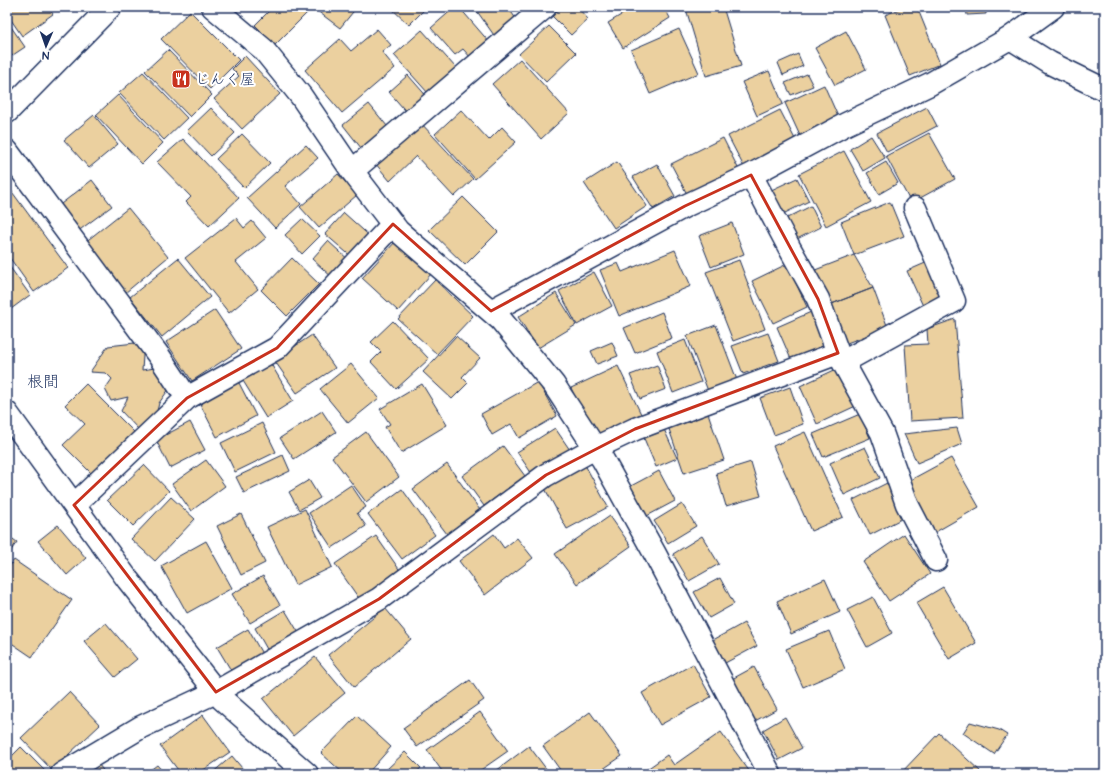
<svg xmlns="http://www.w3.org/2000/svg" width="1112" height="781" font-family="'Architects Daughter','Klee One',sans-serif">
	<rect width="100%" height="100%" fill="#fff"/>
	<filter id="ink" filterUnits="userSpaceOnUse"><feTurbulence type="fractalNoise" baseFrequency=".025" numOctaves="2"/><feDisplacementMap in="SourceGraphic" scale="8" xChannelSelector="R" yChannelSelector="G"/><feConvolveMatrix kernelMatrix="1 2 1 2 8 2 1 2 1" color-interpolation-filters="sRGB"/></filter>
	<g filter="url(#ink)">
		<path fill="#ebd09f" stroke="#1b2f5e" d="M7,7H48L53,14L22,36L7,14Z
			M273,7H302L307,13L275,45L255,25Z
			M312,7H357L340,28Z
			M390,7H427L409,25Z
			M455,7H459L490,43L472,59L463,49L455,55L431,28Z
			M474,7H508L518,22L496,38Z
			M562,7H577L588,19L571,35L552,16Z
			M634,7H664L670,18L623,48L608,23Z
			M694,7H723L741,66L706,76L686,9Z
			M904,7H917L940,64L910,76L885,15Z
			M966,7H986V14L967,15Z
			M190,11L239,60L210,89L161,39Z
			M7,21L25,47L7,59Z
			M549,26L576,53L546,82L519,54Z
			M377,29L391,45L382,52L395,68L342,113L305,70L340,39L351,51Z
			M679,29L699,73L650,94L631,50Z
			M422,30L456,68L428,93L394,55Z
			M846,31L866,69L835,85L815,48Z
			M168,50L212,95L190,117L145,71Z
			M798,54L803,66L783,75L778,63Z
			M245,56L280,94L242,129L214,99L239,76L232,69Z
			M520,59L569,113L541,139L492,84Z
			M769,71L783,104L757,116L742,82Z
			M143,72L187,118L164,140L119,93Z
			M807,74L813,86L791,95L785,83Z
			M408,75L429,99L410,116L389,92Z
			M824,85L840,121L801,138L785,103Z
			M118,95L163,143L142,164L96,115Z
			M369,104L392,132L365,153L343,125Z
			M927,107L937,126L887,152L877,133Z
			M211,108L235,133L211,156L187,131Z
			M461,110L489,140L502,127L516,142L475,179L435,134Z
			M780,110L796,141L744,167L728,136Z
			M94,115L118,144L89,168L64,140Z
			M420,122L473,179L454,197L416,156L390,181L375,163Z
			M929,133L955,179L911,203L886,156Z
			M242,134L270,163L244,188L216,159Z
			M871,136L885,158L863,171L850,149Z
			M723,138L739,170L688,196L671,164Z
			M183,139L239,198L209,226L186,202L191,197L157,162Z
			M306,145L318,158L285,186L301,204L275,228L247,198Z
			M844,151L871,202L826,226L799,174Z
			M617,162L647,206L614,228L584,183Z
			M886,162L898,183L879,194L867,173Z
			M657,164L675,196L653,209L633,177Z
			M338,174L357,195L319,228L300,207Z
			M797,178L809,201L779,216L767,192Z
			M92,180L112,206L77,232L57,207Z
			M7,185L68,268L34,292L7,254Z
			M463,197L498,232L465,265L429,230Z
			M890,202L904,236L854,255L841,222Z
			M811,206L821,227L791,242L781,221Z
			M128,208L168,257L125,293L84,243Z
			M344,213L373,239L354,259L325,234Z
			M236,218L244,228L252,221L266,238L236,262L258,289L229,313L185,258Z
			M302,219L320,236L302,254L285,235Z
			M732,223L744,254L711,267L699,236Z
			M328,241L351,262L334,279L312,259Z
			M396,241L432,273L398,311L362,278Z
			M675,250L691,286L619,316L600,270L618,263L622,272Z
			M854,255L873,288L829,305L810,272Z
			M178,258L210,297L162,337L130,297Z
			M292,258L319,284L287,316L261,290Z
			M739,260L765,329L733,341L706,272Z
			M930,261L945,296L923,306L907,271Z
			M7,263L30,295L7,312Z
			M787,264L807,307L773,323L752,281Z
			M594,272L612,306L577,325L559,291Z
			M435,280L473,316L437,354L398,319Z
			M873,288L888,328L844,344L829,305Z
			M556,293L576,325L538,348L518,317Z
			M215,310L241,349L192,381L166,342Z
			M662,312L672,338L635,353L624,328Z
			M811,312L827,349L793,364L777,327Z
			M955,319L963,418L910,421L905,345L928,344L927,329Z
			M393,321L429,359L396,389L371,362L381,352L371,342Z
			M716,325L737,380L708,391L687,336Z
			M768,333L779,361L743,374L732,346Z
			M312,335L335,368L297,393L274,360Z
			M456,336L480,358L462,377L468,383L452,399L423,372Z
			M685,340L701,382L673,393L657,351Z
			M144,342L142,370L161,367L169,389L159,403L155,419L138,429L121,411L128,397L111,401L105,389L112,379L106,373L90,372L108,346Z
			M612,342L618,356L597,364L591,351Z
			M268,359L293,401L266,418L240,376Z
			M351,364L379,398L348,423L320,389Z
			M657,365L666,389L640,399L630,375Z
			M618,366L641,414L594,436L571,388Z
			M843,366L860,404L817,424L800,386Z
			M238,381L256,416L217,437L199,402Z
			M538,382L557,416L519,438L511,424L492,435L481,414Z
			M86,384L135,433L93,475L63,445L85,424L65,405Z
			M422,384L447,425L401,453L385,427L390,424L380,409Z
			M790,387L803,424L774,435L760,398Z
			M322,411L336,432L294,459L280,438Z
			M708,413L724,460L684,473L668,426Z
			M860,414L870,438L823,457L813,434Z
			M190,422L205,450L170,468L156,440Z
			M262,423L276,452L235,472L221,443Z
			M663,427L677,458L656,467L643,436Z
			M555,428L570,450L532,474L517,452Z
			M957,428L962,444L917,463L904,434Z
			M366,432L399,477L366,502L332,457Z
			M805,432L843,517L811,531L773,446Z
			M503,446L525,476L484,506L462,476Z
			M865,447L880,478L844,495L830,463Z
			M283,455L290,471L244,493L236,477Z
			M951,458L979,507L932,534L903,484Z
			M206,460L225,486L191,511L172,484Z
			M751,462L761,496L726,506L716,473Z
			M447,464L480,510L447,534L413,489Z
			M144,465L169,491L133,526L107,500Z
			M585,465L608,507L567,529L544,487Z
			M659,471L675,501L645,517L629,487Z
			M309,480L320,498L299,510L289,492Z
			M887,483L905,517L870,535L853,500Z
			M351,485L366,507L357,513L366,526L332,548L309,513Z
			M402,489L435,535L402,559L368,514Z
			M171,497L195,519L155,561L131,539Z
			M682,504L696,526L668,543L654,521Z
			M305,509L332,567L295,585L267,527Z
			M241,514L265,563L241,575L217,526Z
			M610,516L631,546L577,584L555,554Z
			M58,525L86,558L67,575L38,541Z
			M494,534L504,548L517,538L533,558L485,595L459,561Z
			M904,534L930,574L889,601L863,562Z
			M7,535L17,542L7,556Z
			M376,536L401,572L360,600L335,564Z
			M702,536L719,564L689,581L673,554Z
			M206,541L232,588L187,613L161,566Z
			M14,560L72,600L32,657L7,640V570Z
			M263,576L280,605L250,623L232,594Z
			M720,578L734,604L709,618L694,592Z
			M825,579L840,612L791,634L777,601Z
			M943,587L976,643L949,659L916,603Z
			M873,597L892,633L867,647L847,610Z
			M385,608L411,639L354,687L328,655Z
			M285,610L303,640L272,658L255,628Z
			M106,623L137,659L115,677L84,641Z
			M744,623L757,646L725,663L713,640Z
			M248,629L265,659L235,677L217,647Z
			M829,631L845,669L803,687L786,649Z
			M315,657L345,693L293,736L263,699Z
			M693,664L711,697L660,725L642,693Z
			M754,667L777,709L755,721L732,679Z
			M470,680L484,700L417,747L403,728Z
			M69,692L100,725L52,770L21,738Z
			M480,712L508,751L475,774H444L427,750Z
			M590,712L622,756L596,774H563L543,746Z
			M203,715L230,752L199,773L195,768L186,774H181L160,746Z
			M357,716L391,747L367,774H344L321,753Z
			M785,717L802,748L779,760L763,730Z
			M970,722L999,730L1007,735L994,754L963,733Z
			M721,732L750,772L747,774H640L667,755L674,765Z
			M939,733L980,771L977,774H900Z
			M529,746L550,774H492Z
			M21,747L45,771L42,774H11L7,770V761Z
			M405,752L421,768L414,774H392L387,769Z
			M232,756L247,774H211Z
			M95,760L106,774H78Z
			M157,765L165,774H145Z"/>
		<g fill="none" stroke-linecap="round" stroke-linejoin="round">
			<g stroke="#1b2f5e" stroke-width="25">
				<path id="minor" d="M213,7L263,49L301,96L352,171L398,231L501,320L554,385L603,460L655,554L770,774
					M1010,38L1053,7
					M7,151L159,356L187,398
					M352,171L545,7
					M491,311L685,206L751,175L846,124L930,84L1010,38L1050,63L1105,90
					M838,353L882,433L907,504L936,560
					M843,362L954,301L915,208
					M7,413L128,580L222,699L307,774
					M74,505L187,398L277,348L393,224
					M62,774L141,727L216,692L379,599L546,475L595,448L635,429L838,353L818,299L789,247L751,175"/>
			</g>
			<g stroke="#1b2f5e" stroke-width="25">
				<path id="major" d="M7,112L110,7"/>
			</g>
			<use href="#minor" stroke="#fff" stroke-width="22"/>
			<use href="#major" stroke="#fff" stroke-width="22"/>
		</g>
	</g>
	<path fill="none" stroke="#c8321e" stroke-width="3" stroke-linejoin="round" d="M751,175L818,299L838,353L635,429L546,475L379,599L216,692L74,505L187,398L277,348L393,224L491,311L685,206Z"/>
	<defs>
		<g id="restaurant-square" transform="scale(1)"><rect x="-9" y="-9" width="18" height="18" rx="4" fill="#c8321e" stroke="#fff"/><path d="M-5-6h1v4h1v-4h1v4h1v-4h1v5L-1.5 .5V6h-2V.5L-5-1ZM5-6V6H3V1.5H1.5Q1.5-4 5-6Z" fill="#fff"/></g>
	</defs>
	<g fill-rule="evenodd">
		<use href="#restaurant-square" x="181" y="79"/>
	</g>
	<g text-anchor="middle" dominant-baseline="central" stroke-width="4" stroke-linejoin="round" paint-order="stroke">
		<g font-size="15" fill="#1b2f5e" stroke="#fff" text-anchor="start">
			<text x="195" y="79">じんく屋</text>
		</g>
		<g font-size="16" fill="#1b2f5e" stroke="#fff">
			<text x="43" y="382">根間</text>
		</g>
	</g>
	<rect width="1112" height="781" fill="none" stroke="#fff" stroke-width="24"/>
	<rect x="12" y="12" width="1088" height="757" fill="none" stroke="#1b2f5e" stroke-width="1.5" filter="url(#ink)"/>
	<g transform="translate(46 46) rotate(182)" stroke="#ffffff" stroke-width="3" paint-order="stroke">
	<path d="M0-3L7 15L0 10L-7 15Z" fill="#1b2f5e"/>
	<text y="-6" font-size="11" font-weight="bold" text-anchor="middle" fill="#1b2f5e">N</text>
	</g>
</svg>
